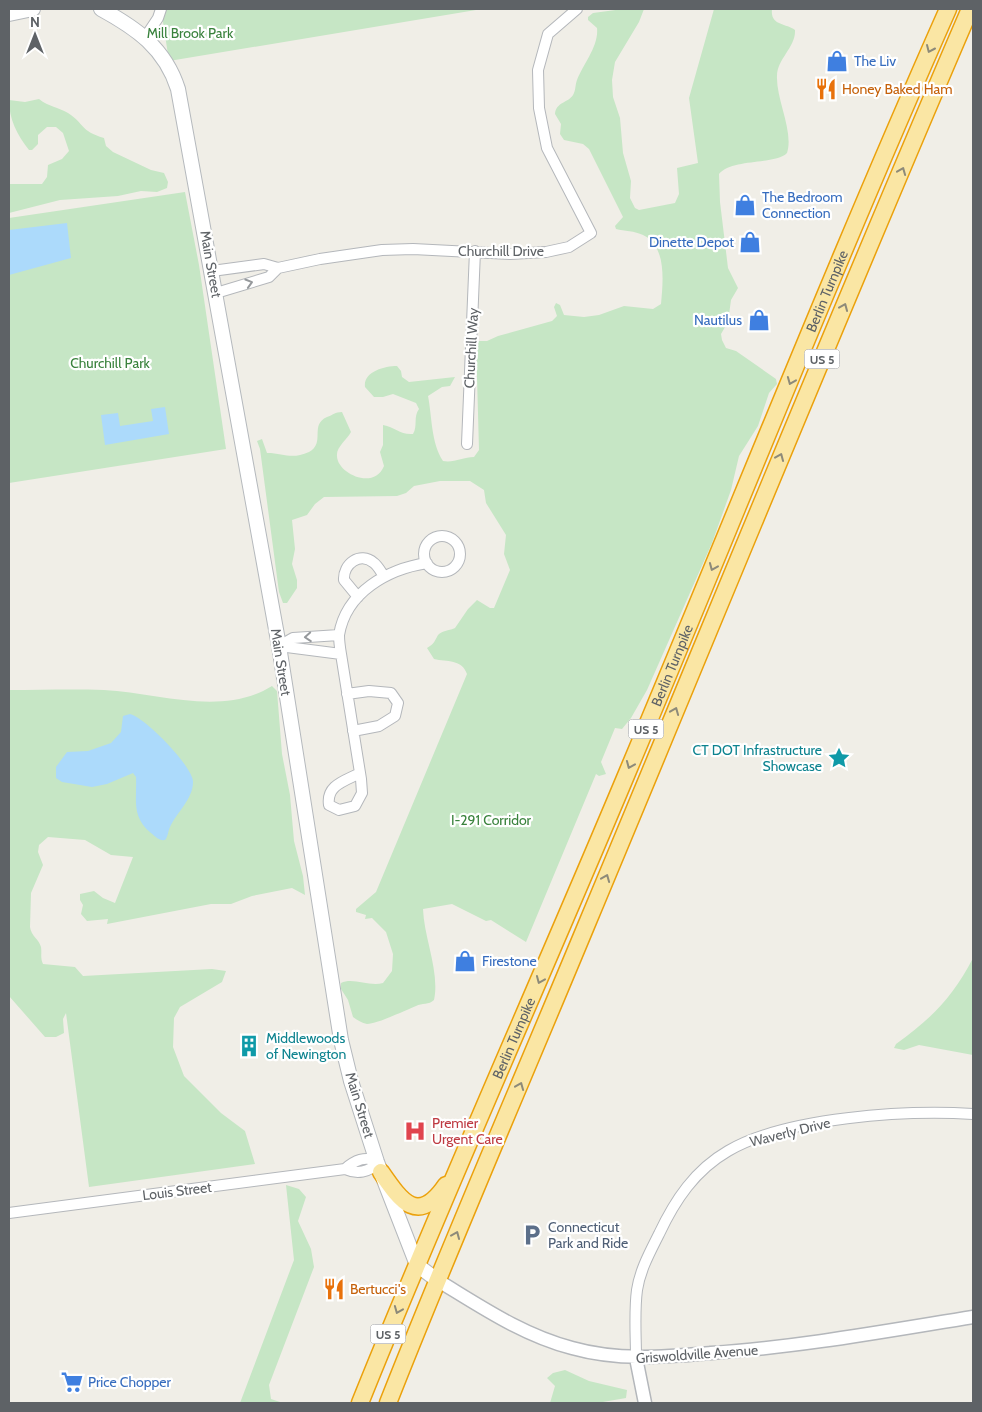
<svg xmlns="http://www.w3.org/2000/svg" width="982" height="1412" font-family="Cabin,sans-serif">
	<rect width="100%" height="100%" fill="#f0eee7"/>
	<path fill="#c6e6c5" d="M161,9H482L169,61Z
		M623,9H644L639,22L615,62L612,80L613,97L620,118L623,153L631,181L630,198L635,208L639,210L675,203L679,194L677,168L698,163L689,98L714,9H772C770,26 786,23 795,30C796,47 777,59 777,76C776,99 794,132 787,153C776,165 732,158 719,174L720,202L728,268L738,288L731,300L728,322L721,334L722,340L726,348L736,351L776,379L777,384L769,393L758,426L739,456L731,490L712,543L647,690L631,718L622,729L615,728L601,762L606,774L599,776L596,774L526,942L491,920L486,921L452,904L423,909C424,938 440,972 434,1000C429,1005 422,1003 416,1006C406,1010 377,1024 367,1024C362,1023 357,1020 353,1017L348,1000L341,989V983C353,977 369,987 383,983L392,971L393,954L386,932L372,918L365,919L366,915L356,912V909L376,892L467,674C462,659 447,662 434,659L427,648C434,644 434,642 438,635C441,631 451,630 455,628L468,609L477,600L490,608H494L510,570L504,554L506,535L486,503L484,490L470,481H440L414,486L406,493L397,496L324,497L315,504L307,515L292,520L295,549L292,564L297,580V588L287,603H283L279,592L260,449L257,441L262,439L267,453C284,453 291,460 309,452C326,443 309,425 327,417C333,415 335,412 342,412L351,432C347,440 336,447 337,456C337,473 374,491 384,466L380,452L383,445V425C395,427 400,435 413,434C418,426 413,417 419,409L416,403L393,394L383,397H374L365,387C363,372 384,366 397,366L401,371L402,377L409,382L455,377L450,386L442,387L428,396C432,416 431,443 443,461C454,463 463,457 474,457L479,450L476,341H487L498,336L552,321L557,316L554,307L556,303L560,305L564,315L584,317L599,315L624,306L653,309L661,304C663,282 667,246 643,235C635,231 624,231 616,229L615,226L623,217L589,149L583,144L564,140L560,134L561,124L555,114C556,102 568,103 573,95C576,90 575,85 577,80C583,64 599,46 597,28L588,20V17L593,13Z
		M39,99C49,107 58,107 68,113C85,124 80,131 104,138L106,146L113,152L151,170L164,173L168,182L167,188L157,192L141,191L118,196L60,200L9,213V184H42L47,177L48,165L62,159L69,151L63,133L56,127H47L38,135V144L32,150H29C17,135 9,119 9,100L25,102Z
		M185,192L199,265L226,449L9,483V218Z
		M272,686L277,691L282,754L290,795L294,841L303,876L305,895L292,888L252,896L231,904H211L107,924L108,919L87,921L81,914L83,905L80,900V894L94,891L103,898L115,903L133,857L111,855L85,840L48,837L39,845L38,852L43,865L31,893L30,927C31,936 39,939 41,947C42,953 40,958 43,964L75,967L83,976L212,969L226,971L222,982L180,1007L174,1018L173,1047L184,1076L221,1113L245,1131L255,1164L89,1187L66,1013L63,1019L64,1033L56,1037H45L9,996V690C40,690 72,689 104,690C159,693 222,717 272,686Z
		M973,958V1055L919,1045L904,1050L894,1048L896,1044C931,1019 953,997 973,958Z
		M286,1185L299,1189L306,1197L298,1221L311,1249L314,1267L269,1385L271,1399L283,1403H240L294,1260Z
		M565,1370L589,1381L627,1390L626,1398L597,1403H550L555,1386L547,1378L553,1373Z"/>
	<path fill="#acdafb" d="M67,223L71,258L9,275V230Z
		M165,407L169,434L105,445L101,415L118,413L120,426L153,421L151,409Z
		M130,714C145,717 194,768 193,782C193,799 177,812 170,827C168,831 168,837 165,840C159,841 156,837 151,833C131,816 137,801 136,777L133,773L107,784L92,787L62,782L56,778V767L67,752L88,751L111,743L121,732L123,716Z"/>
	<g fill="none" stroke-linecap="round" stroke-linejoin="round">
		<g stroke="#b4b7bb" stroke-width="12">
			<path id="minor" d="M146,36L158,18L161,9
				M212,271L264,264L278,268L320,259L382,250L413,249L510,254L546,252L569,247L591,233L547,148L539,108L538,70L548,34L577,9
				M216,293L269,277L278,268
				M467,444L475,251
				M424 554a18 18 0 1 1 36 0a18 18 0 1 1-36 0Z
				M358,597L344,580C343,564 360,551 374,563C378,566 381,572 384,576
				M279,646L293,638L339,635
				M279,646L341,654
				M347,694L369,691L391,693L398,703L395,716L379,726L353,731
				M360,773C345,781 326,785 329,805L339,810L355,806L362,793L361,779L341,654C340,648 339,641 339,635C346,592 388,569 427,563
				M9,1213L345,1169C354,1161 366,1155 377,1162C370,1173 356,1174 345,1169
				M636,1358C636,1336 634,1312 637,1290C640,1270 650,1252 659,1234C675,1200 695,1170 728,1151C786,1117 906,1110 973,1114"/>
		</g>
		<g stroke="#b4b7bb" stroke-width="15">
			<path id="tertiary" d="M437,1280C480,1306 522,1335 572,1348C618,1361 663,1357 711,1353C799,1347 886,1331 973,1317
				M636,1358L645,1403"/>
		</g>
		<g stroke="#b5b9bd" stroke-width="16">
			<path id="secondary" d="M101,9C136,28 165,48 178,89L279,646L341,1040L351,1081L377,1162L417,1265L437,1280
				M9,14L33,9"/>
		</g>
		<g stroke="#eba10c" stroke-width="19">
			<g id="trunk">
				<path d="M381,1172C401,1201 418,1226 446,1185"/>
				<path id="s1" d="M360,1403C446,1189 541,979 630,766C736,514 837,259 948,9"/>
				<path d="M388,1403C451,1243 520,1085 586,926C714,620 839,313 970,9"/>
			</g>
		</g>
		<use href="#minor" stroke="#fff" stroke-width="10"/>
		<use href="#tertiary" stroke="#fff" stroke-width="12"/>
		<use href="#secondary" stroke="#fff" stroke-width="14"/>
		<use href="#trunk" stroke="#fae6a4" stroke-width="16"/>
	</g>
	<defs><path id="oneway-chevron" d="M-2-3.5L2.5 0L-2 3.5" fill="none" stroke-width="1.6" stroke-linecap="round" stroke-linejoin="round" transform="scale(1.25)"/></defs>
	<g stroke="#8d8a79">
		<use href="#oneway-chevron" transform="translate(930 49) rotate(114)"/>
		<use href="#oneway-chevron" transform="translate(902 171) rotate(-68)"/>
		<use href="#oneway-chevron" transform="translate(844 307) rotate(-67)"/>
		<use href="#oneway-chevron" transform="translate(791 381) rotate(112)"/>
		<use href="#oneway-chevron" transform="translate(780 457) rotate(-67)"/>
		<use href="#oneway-chevron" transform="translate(713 567) rotate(113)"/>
		<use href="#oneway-chevron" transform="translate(675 711) rotate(-68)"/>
		<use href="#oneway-chevron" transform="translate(630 765) rotate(113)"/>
		<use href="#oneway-chevron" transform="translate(606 878) rotate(-68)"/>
		<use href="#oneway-chevron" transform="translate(540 980) rotate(113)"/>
		<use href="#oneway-chevron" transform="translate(520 1086) rotate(-68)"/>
		<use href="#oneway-chevron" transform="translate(456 1235) rotate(-67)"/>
		<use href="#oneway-chevron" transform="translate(398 1310) rotate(112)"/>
	</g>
	<g stroke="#96999c">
		<use href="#oneway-chevron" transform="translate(249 283) rotate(-17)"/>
		<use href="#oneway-chevron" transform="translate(308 637) rotate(176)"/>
	</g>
	<defs>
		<g id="shop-bare" transform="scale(1.725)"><path d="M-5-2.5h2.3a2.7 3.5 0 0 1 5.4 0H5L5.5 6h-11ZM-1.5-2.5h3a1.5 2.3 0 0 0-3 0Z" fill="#3f7fe0" stroke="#fff" stroke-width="2.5" paint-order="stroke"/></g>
		<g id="restaurant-bare" transform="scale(1.725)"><path d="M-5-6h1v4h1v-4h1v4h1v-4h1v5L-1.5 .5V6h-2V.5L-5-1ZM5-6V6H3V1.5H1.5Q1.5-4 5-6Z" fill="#e8710a" stroke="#fff" stroke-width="2.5" paint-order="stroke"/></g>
		<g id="sight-bare" transform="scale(1.725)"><path d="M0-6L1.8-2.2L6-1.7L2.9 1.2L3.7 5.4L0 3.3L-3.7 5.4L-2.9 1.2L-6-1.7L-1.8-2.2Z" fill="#0f9aa8" stroke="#fff" stroke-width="2.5" paint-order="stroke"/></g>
		<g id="building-bare" transform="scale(1.725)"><path d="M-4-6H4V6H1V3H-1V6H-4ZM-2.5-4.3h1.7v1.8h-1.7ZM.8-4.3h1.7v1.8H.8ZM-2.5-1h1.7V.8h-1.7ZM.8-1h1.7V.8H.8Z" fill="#0f9aa8" stroke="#fff" stroke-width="2.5" paint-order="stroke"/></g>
		<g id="hospital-bare" transform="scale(1.725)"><path d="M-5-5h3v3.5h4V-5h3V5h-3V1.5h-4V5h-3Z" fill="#e0444e" stroke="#fff" stroke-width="2.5" paint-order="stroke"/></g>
		<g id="parking-bare" transform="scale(1.725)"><path d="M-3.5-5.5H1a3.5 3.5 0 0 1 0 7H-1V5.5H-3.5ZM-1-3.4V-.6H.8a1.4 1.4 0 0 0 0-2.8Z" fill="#5c6f8a" stroke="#fff" stroke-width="2.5" paint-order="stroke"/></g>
		<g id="supermarket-bare" transform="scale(1.725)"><path d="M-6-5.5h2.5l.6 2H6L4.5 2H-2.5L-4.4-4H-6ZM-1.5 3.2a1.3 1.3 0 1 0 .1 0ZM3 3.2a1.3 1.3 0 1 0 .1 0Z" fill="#3f7fe0" stroke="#fff" stroke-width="2.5" paint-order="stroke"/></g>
	</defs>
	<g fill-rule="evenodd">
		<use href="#shop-bare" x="837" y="61"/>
		<use href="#restaurant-bare" x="826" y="89"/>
		<use href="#shop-bare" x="745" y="205"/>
		<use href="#shop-bare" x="750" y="242"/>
		<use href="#shop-bare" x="759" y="320"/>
		<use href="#sight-bare" x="839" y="758"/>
		<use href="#shop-bare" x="465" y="961"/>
		<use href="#building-bare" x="249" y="1046"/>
		<use href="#hospital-bare" x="415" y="1131"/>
		<use href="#parking-bare" x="532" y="1235"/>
		<use href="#restaurant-bare" x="334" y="1289"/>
		<use href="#supermarket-bare" x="72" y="1382"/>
	</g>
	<g text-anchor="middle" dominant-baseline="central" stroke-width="4.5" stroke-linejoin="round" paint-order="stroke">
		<g fill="#fff" stroke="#8e9194" stroke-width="1">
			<rect x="804.5" y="349.5" width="35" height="19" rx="4"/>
			<rect x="628.5" y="719.5" width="35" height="19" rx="4"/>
			<rect x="370.5" y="1324.5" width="35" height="19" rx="4"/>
		</g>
		<g font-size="12" font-weight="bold" fill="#5e6266">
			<text x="822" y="359">US 5</text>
			<text x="646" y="729">US 5</text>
			<text x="388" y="1334">US 5</text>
		</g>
		<g font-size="14" fill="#39823c" stroke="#fff">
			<text x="190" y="33">Mill Brook Park</text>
			<text x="110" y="363">Churchill Park</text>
			<text x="491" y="820">I-291 Corridor</text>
		</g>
		<g font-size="14" fill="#366cbe" stroke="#fff" text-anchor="start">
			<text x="854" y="61">The Liv</text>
			<text x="762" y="197">The Bedroom<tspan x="762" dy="16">Connection</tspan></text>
			<text x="734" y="242" text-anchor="end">Dinette Depot</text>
			<text x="742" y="320" text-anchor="end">Nautilus</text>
			<text x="482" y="961">Firestone</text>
			<text x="88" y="1382">Price Chopper</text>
		</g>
		<g font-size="14" fill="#c56008" stroke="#fff" text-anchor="start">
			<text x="842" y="89">Honey Baked Ham</text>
			<text x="350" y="1289">Bertucci's</text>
		</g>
		<g font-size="14" fill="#5e6266" stroke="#fff">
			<text x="501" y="251">Churchill Drive</text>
			<text transform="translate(211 264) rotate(80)">Main Street</text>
			<text stroke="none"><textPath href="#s1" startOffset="1206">Berlin Turnpike</textPath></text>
			<text transform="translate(471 348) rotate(-87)">Churchill Way</text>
			<text transform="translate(281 662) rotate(81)">Main Street</text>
			<text stroke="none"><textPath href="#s1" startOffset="801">Berlin Turnpike</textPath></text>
			<text stroke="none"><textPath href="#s1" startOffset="396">Berlin Turnpike</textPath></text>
			<text transform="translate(360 1105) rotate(73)">Main Street</text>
			<text transform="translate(790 1132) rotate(-14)">Waverly Drive</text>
			<text transform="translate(177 1191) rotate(-7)">Louis Street</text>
			<text transform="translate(697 1354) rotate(-4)">Griswoldville Avenue</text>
		</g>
		<g font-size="14" fill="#0d838f" stroke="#fff" text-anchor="end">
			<text x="822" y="750">CT DOT Infrastructure<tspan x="822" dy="16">Showcase</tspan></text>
			<text x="266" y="1038" text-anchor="start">Middlewoods<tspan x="266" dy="16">of Newington</tspan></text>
		</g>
		<g font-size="14" fill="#be3a42" stroke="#fff" text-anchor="start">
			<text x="432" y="1123">Premier<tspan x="432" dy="16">Urgent Care</tspan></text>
		</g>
		<g font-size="14" fill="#4e5e75" stroke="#fff" text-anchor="start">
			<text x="548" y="1227">Connecticut<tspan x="548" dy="16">Park and Ride</tspan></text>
		</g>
	</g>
	<rect width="982" height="1412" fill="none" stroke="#5e6266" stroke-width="20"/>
	<g transform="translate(35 35)" stroke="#ffffff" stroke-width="4" paint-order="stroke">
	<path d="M0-4L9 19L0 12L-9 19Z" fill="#5e6266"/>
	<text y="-8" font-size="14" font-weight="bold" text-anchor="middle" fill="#5e6266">N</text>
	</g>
</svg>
